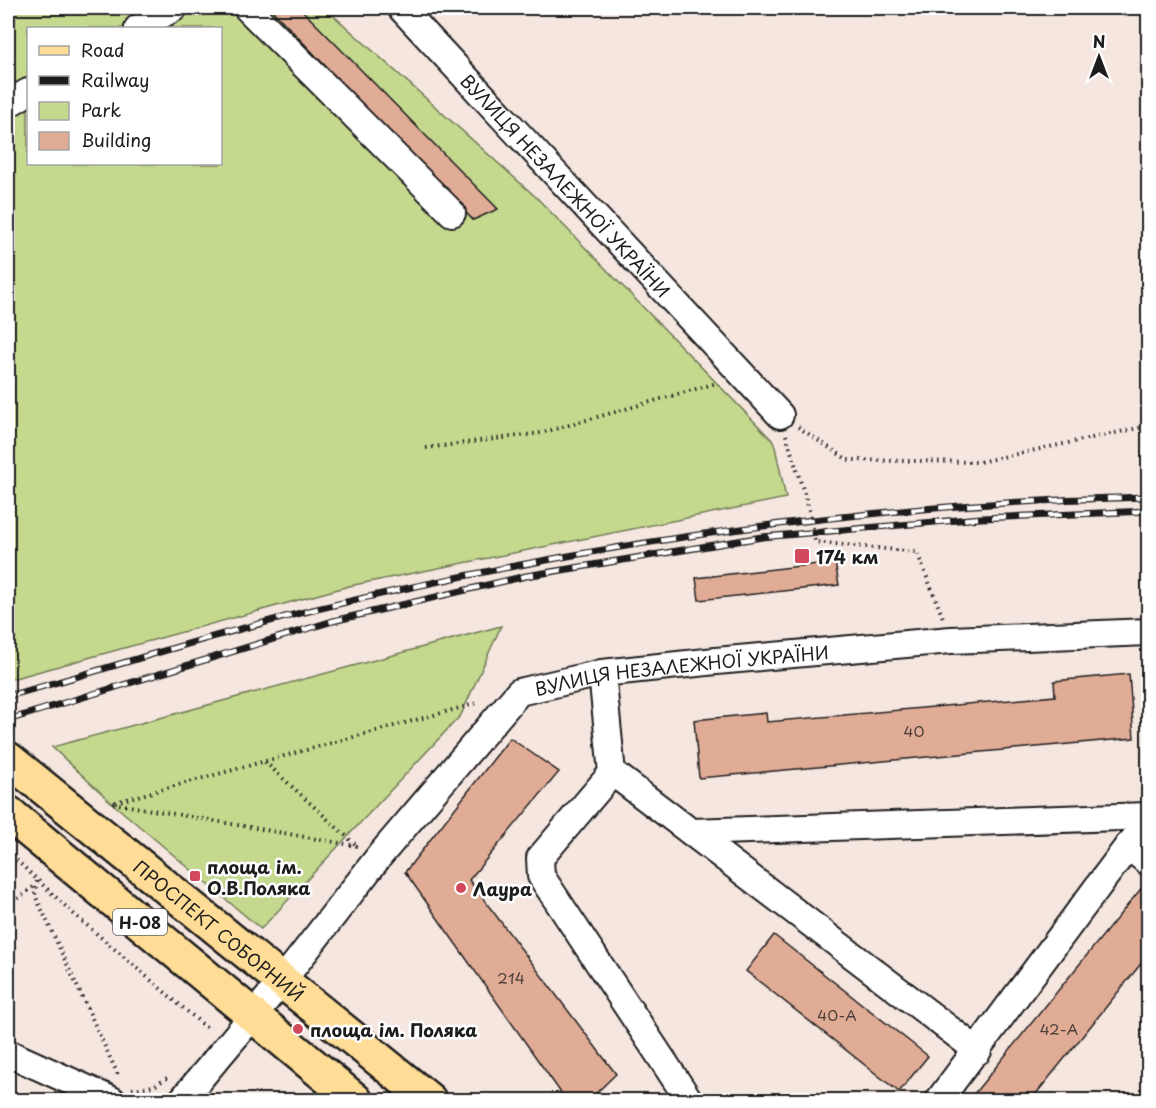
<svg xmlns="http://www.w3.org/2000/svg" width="1156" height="1108" font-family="'Playpen Sans',sans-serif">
	<rect width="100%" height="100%" fill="#f6e6e0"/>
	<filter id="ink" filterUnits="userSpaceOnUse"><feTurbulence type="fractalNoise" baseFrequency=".0167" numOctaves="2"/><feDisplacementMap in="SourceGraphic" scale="12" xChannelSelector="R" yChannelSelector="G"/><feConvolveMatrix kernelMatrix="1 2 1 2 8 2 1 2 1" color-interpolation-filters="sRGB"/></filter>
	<g filter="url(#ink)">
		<path fill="#c4d98e" stroke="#707a55" stroke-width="1.5" fill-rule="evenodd" d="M8,8H325L537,198L774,442L786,498L349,586L8,680ZM28,28H220V164H28Z
			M501,626L461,715L261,929L112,803L52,747Z"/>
		<path fill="#e1ac96" stroke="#1c1c1c" stroke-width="1.5" d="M270,8H300L498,209L473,220Z
			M835,562L839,585L699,600L696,578Z
			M1129,674L1134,738L699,778L694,720L766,713L767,722L1055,696L1054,681Z
			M510,738L559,772L469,880L616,1074L589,1100H566L405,872Z
			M1148,880V955L1031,1100H969Z
			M774,935L928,1056L899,1092L746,971Z"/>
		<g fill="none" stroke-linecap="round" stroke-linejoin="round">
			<g stroke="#1c1c1c" stroke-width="30">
				<g id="minor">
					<path d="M247,8L452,213"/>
					<path id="s1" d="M401,8L780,415"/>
					<path d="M138,28L174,8"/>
					<path d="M8,104L28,92"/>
					<path d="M602,673L612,773L540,858L541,876L689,1100"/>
					<path d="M612,772L978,1051"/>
					<path d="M691,832L1148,816"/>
					<path d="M1128,846L1148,862"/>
					<path d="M8,1053L112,1100"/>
					<path id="s2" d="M182,1100L282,981L381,854L519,692L602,673L716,661L951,640L1148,632"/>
					<path d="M939,1100L1128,846L1148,823"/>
				</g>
			</g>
			<g stroke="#1c1c1c" stroke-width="38">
				<g id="major">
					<path id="s3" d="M8,759L429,1100"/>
					<path d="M8,813L355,1100"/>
				</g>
			</g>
			<path stroke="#1c1c1c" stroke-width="4" stroke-dasharray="1.5 4.5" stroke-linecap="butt" d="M798,427L848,460L979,462L1148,426
				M786,435L812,519L815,542L917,552L943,618
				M426,448L541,433L717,383
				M265,762L357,846
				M357,846L112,803L478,703
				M12,856L76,916L209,1030
				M37,881L35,895L119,1077
				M8,906L36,885
				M132,1089L154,1086L167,1078"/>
			<use href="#minor" stroke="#fff" stroke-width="26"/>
			<use href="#major" stroke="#ffdd96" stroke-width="33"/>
			<g stroke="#1c1c1c" stroke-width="7">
				<path id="rail" d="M8,696C111,668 213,634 317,609C589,543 869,503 1148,497
					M8,720L333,621L526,576L762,537L981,518L1148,511"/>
			</g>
			<use href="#rail" stroke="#fff" stroke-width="4.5" stroke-dasharray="14" stroke-linecap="butt"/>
		</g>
	</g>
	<g fill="#d1495b" stroke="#fff" stroke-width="2">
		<rect x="794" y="548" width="16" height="16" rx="3"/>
		<rect x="189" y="870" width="12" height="12" rx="3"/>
		<circle cx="461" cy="888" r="6"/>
		<circle cx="298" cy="1029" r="6"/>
	</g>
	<g text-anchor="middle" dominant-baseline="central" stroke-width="5" stroke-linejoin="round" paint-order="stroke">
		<g font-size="15" fill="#4d403a">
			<text x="914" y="730">40</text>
			<text x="511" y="977">214</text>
			<text x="837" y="1014">40-А</text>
			<text x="1059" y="1028">42-А</text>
		</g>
		<rect fill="#fff" stroke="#606060" stroke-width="1.5" x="113" y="909" width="54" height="26" rx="4.5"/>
		<g font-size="16" font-weight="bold" fill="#1c1c1c">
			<text x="140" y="922">Н-08</text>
		</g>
		<g font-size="18" fill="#1c1c1c" stroke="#fff">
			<text stroke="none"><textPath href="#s1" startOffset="242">ВУЛИЦЯ НЕЗАЛЕЖНОЇ УКРАЇНИ</textPath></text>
			<text stroke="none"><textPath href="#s2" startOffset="694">ВУЛИЦЯ НЕЗАЛЕЖНОЇ УКРАЇНИ</textPath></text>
			<text stroke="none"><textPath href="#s3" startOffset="272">ПРОСПЕКТ СОБОРНИЙ</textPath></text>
		</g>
		<g font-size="18" font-weight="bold" fill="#1c1c1c" stroke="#fff" text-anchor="start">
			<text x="816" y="556">174 км</text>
			<text x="207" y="866">площа ім.<tspan x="207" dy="21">О.В.Поляка</tspan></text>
			<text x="473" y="888">Лаура</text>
			<text x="310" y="1029">площа ім. Поляка</text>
		</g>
	</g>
	<rect width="1156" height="1108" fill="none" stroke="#fff" stroke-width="30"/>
	<rect x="15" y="15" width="1126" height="1078" fill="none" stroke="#1c1c1c" stroke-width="2" filter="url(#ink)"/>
	<rect x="27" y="27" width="195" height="138" fill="#ffffff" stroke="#a4a4a4" stroke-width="1.5"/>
	<rect x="39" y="46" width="30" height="9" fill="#ffdd96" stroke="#a4a4a4" stroke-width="1.5"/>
	<text x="81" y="57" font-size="18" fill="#1c1c1c">Road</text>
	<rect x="39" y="76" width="30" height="9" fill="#1c1c1c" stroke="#a4a4a4" stroke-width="1.5"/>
	<text x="81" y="87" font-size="18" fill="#1c1c1c">Railway</text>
	<rect x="39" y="102" width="30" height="18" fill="#c4d98e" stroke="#a4a4a4" stroke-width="1.5"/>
	<text x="81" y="117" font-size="18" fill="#1c1c1c">Park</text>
	<rect x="39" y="132" width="30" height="18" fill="#e1ac96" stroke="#a4a4a4" stroke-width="1.5"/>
	<text x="81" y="147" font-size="18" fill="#1c1c1c">Building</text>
	<g transform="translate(1099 57)" stroke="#ffffff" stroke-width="4.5" paint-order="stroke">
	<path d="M0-4.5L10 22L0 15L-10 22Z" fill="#1c1c1c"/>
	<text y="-9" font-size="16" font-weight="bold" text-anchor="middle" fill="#1c1c1c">N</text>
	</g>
</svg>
